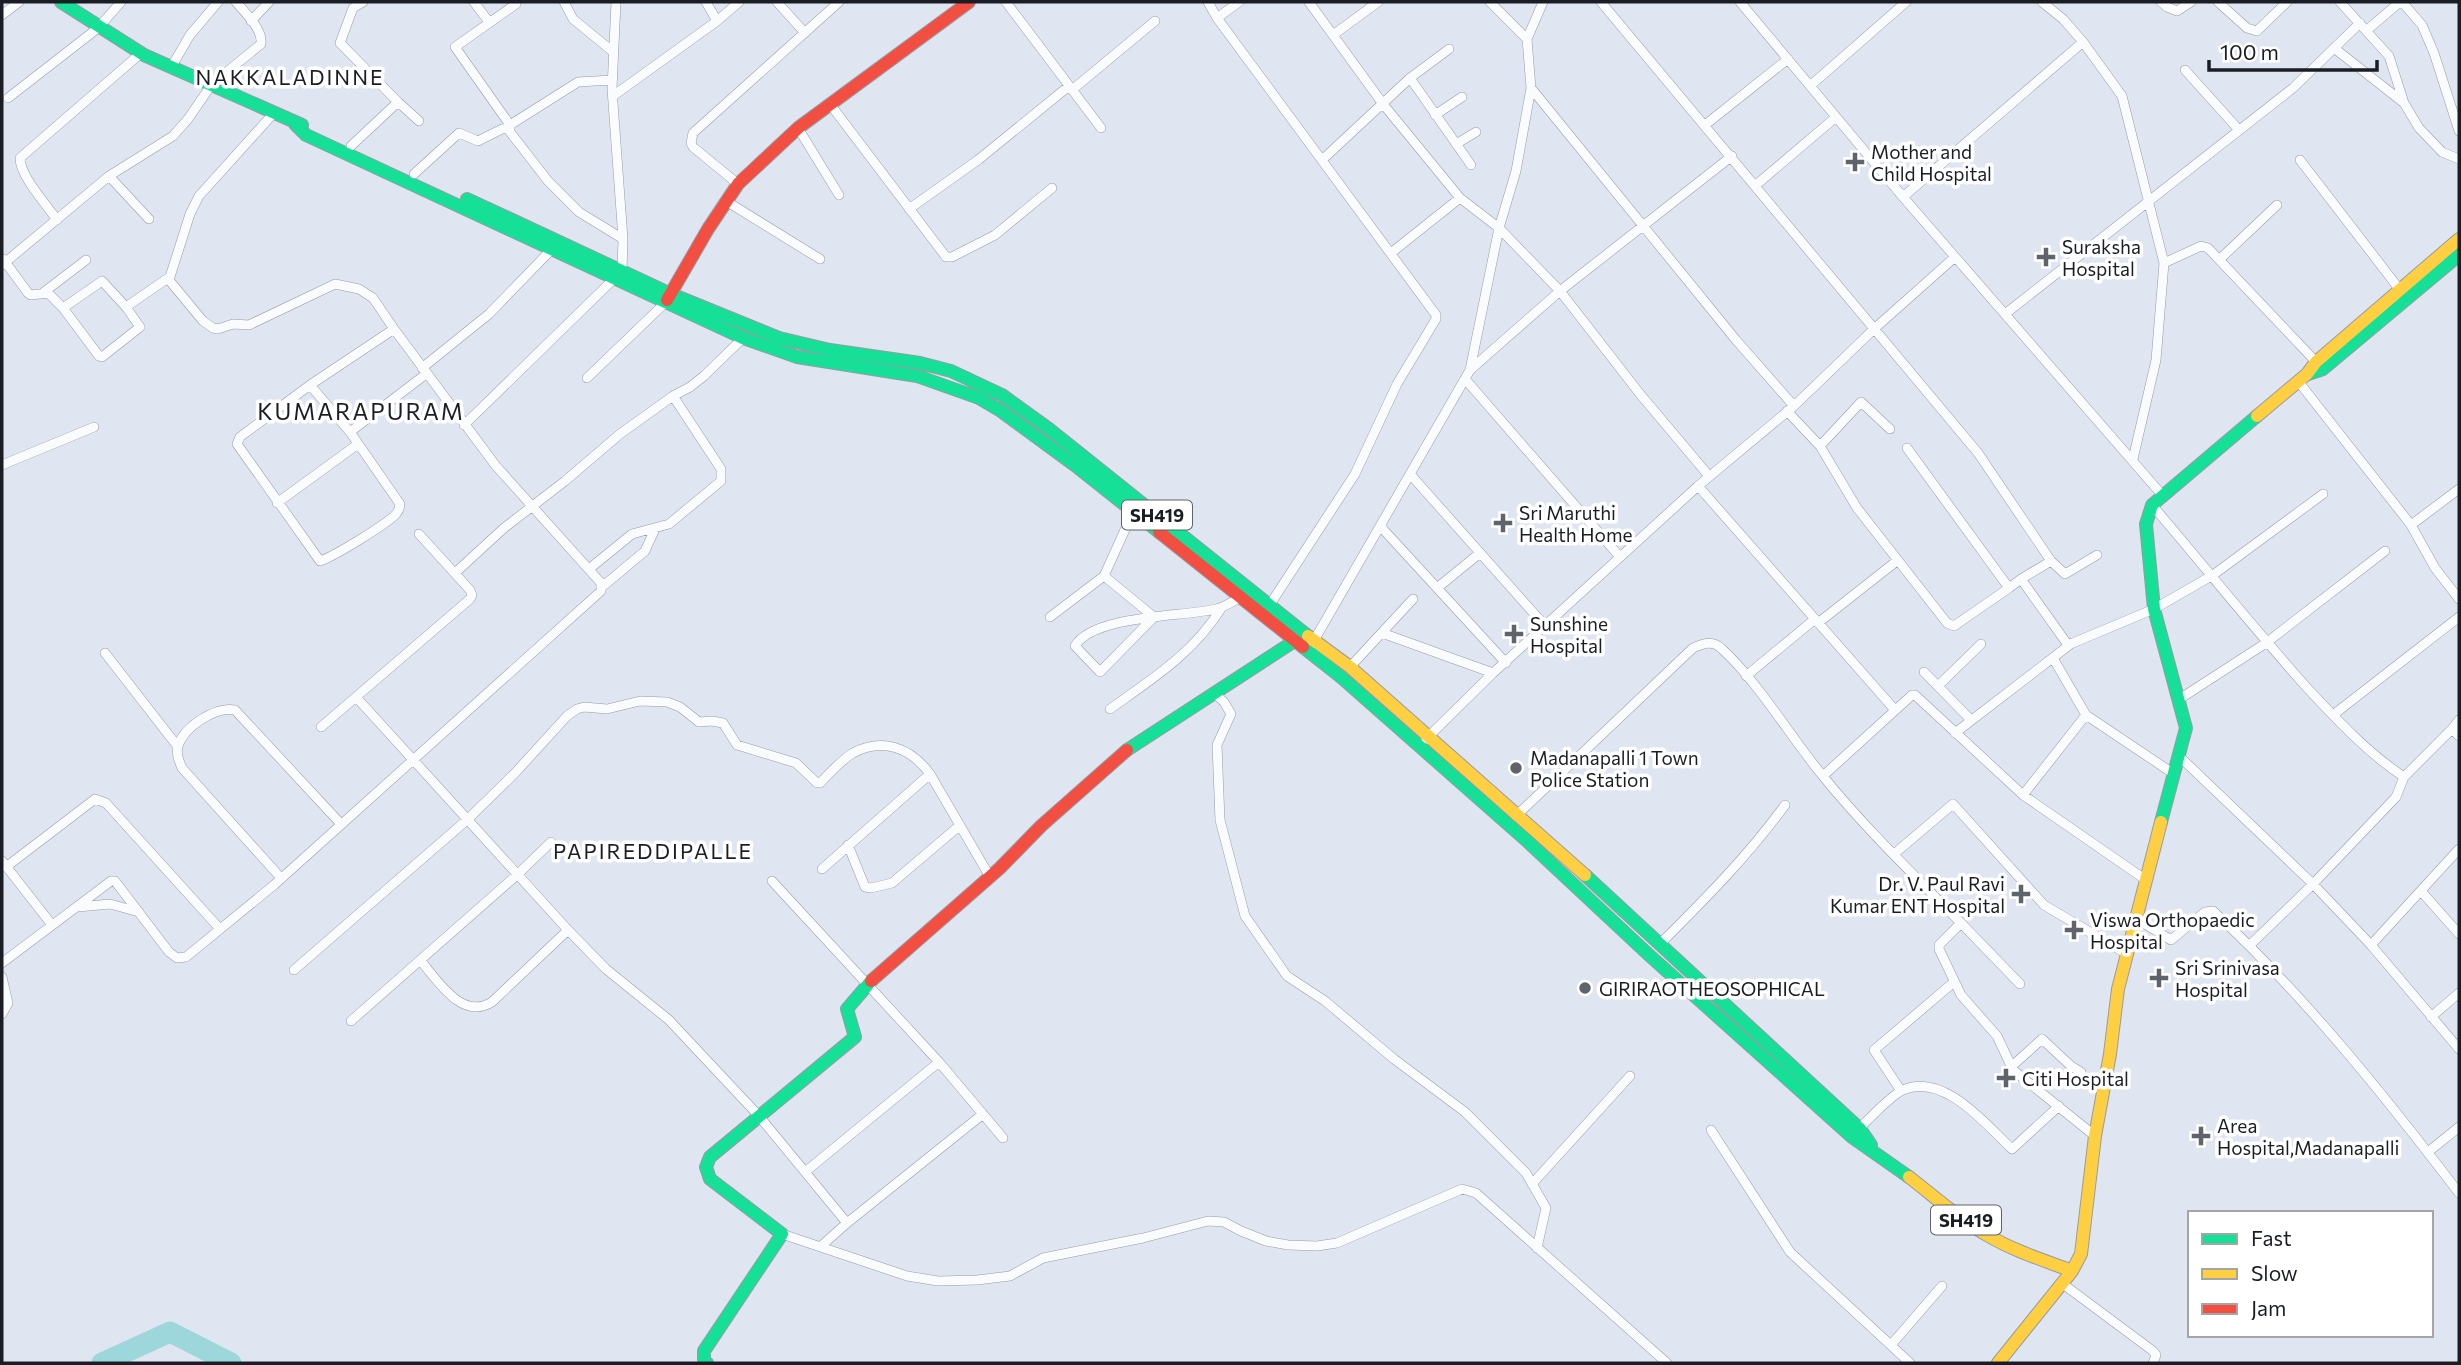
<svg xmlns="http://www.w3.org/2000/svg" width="2461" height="1365" font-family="Commissioner,sans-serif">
	<rect width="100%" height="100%" fill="#e0e6f1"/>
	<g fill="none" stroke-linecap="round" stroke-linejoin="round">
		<path stroke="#9dd6db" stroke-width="21" d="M102,1363L170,1332L231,1363"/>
		<g stroke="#979ba3" stroke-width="10">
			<path id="street" d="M363,2L353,8L340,43L398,102
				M474,2L489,22
				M564,2L573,19L612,51
				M777,2L805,33
				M1006,2L1101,128
				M1208,2L1217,18L1436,315V319L1397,384L1355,474L1269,606
				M1309,2L1383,104L1460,198L1499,228L1560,291L1640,394L1709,476
				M1490,2L1527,39
				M1601,2L1978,453L2051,561
				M1740,2L1903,197L2163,496
				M2042,2L2063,19L2083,42L2122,96L2164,263L2156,360L2133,459
				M2161,2L2167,7L2177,11L2191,2
				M2218,2L2247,28L2257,31L2287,2
				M2340,2L2389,56L2404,103L2419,128L2442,152L2459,159
				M2402,2L2422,25L2434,53L2459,131
				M516,4L455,47L510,125L578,82L612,80
				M2,15L19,2
				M1217,18L1239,2
				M251,21L269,2
				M717,21L739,2
				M2367,30L2400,2
				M1333,35L1378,2
				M2334,48L2404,103
				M172,66L190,35L218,2
				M2185,70L2239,130
				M1410,78L1471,165
				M1810,86L1906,2
				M1531,88L1736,340L1794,406
				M1072,90L1155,21
				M613,96L717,21L706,2
				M8,98L98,28L121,2
				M830,104L946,257H952L995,235L1052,188
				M273,114L199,196L190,214L169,280L203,321L213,328L218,329L233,324L249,325L335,284L359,289L373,298L394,329
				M1435,115L1462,97
				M510,125V132L548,181L579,212L623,239
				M1705,125L1788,59
				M798,128L839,195
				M1456,144L1476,132
				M351,146L398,102L419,121
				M1322,160L1410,78L1449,49
				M2300,160L2400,290
				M414,174L459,133L478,141L502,129L510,128
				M109,176L149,219
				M738,184L693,147L691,143L693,133L839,2
				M1756,185L1836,117
				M1903,197L2083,42
				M726,201L820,259
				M909,209L978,160L1069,86
				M57,220C46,204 20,176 20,158L141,53
				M1391,253L1460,198
				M3,259L28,293L31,295L48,293L63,308L99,356L102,357L140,327L126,307L102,281L63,308
				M2220,259L2277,205
				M2164,263L2201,246L2208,248L2319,365
				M2,265L109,176L173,136L188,119L212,84L261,44C263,29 245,13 236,2
				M44,292L86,260
				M126,307L168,278
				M2005,314L2293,88L2360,23
				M422,368L489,314L551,250
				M1470,370L1560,291L1732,156
				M587,378L665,303
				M1465,379L1620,557
				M2298,381L2411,525L2435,568L2459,599
				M1787,411L1820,446L1857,508L1947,623L1954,626L2009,588
				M464,425L622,271L623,239L612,89L616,2
				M350,432L426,374
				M1820,446L1861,402L1890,429
				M1907,448L2009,588L2021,579
				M2,465L94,427
				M1410,474L1546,627
				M1698,486L1895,710
				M277,503L358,444
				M2152,505C2205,567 2255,630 2309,690C2339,722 2368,753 2404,777L2452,729
				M2411,525L2459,489
				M1381,527L1506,663
				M2097,555L2065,574L2051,561L2021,579L2068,645L2154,609L2213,575L2323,494
				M589,569L632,534L669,524L721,481V469L673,396
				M455,573L504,528L565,481L620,434L673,396L690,387L704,376L743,338
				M1104,576L1154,617L1100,672L1075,646C1093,615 1182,617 1216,609C1225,607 1233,601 1241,597
				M602,587L645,551L655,529
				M1437,588L1480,553
				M1050,617L1104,576L1133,512
				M1818,623L1898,560
				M1382,633L1493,673
				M1312,644L1470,370L1499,228L1516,171L1531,88L1527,39L1543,2
				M105,653L178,747
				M2053,658L2086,715
				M1350,667L1413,599
				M1924,672L1971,720
				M1746,676L1815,619
				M1938,686L1981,644
				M1214,693L1224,702L1231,714L1217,745L1220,820L1245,916L1287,976L1325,1001L1394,1059L1465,1112L1526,1173L1546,1208L1537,1248
				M356,697L568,930L606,969L669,1020L759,1116L847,1223L820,1247
				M2178,700L2266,643L2385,551
				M1110,709C1152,679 1194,653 1222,607
				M2333,715L2459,617
				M2459,720L2452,729L2459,736
				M321,727L470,599L472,595L470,590L419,534
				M1955,733L2072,643
				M1426,739L1493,673L1698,486L1794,406L1874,329L1955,257
				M2180,757L2313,884L2371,945L2459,1049
				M1823,776L1912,695H1915L2023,795L2146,880
				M2023,795L2086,715L2174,774
				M1516,816L1693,648C1704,643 1713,640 1722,649C1758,682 1790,736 1822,775C1864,827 1914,875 1961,923L1939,945V949L1961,995L1997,1036L2013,1070L2095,1136
				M848,845L865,887L871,888L892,883L959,826
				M1894,854L1953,804L2044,905L2127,954
				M2,861L52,925
				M6,867L95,799L106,803L220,929
				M822,869L930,774
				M281,878L182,768C179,761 176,754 178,746C184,727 215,706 235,710L341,824
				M772,881L939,1062L1003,1138
				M2421,891L2459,934
				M78,907L110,904L139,912
				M2137,919L2171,940L2205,912L2213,911C2304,995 2384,1095 2459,1193
				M1961,923L2020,984
				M1660,944C1705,899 1748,856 1785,805
				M2250,945L2313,884L2396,797L2404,777
				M2371,945L2459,849
				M420,960C438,981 462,1021 492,1002L568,930
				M2,963L111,881H115L169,952L177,958L186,957L274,885L601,591V583L496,466L394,329L310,385L240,437L237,444L320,561C333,557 387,524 396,514C400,509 399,509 400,504L350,432L310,385
				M294,970L468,819L515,773L567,716L577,709L584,707L607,709L640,701L667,702L680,707L699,722L712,721L723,723L737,745L796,763L817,783H820C830,773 841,760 853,753C883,737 911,748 930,774L990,877
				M2,977L8,1003L2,1014
				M2431,1017L2459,993
				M351,1021L518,874L551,842
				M2011,1067L2042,1039L2071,1066L2081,1072
				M1901,1091L1874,1050L1954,982
				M1711,1130L1790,1252L1910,1363
				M1858,1130C1869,1119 1890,1096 1903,1090C1944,1072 1986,1125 2012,1149L2059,1106
				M2428,1152L2459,1127
				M805,1172L939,1062
				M1532,1184L1630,1076
				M847,1223L983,1114
				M782,1234L907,1276L938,1281L977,1280L1010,1276L1043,1258L1143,1238L1208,1221L1224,1222L1241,1231L1266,1241L1288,1245L1317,1246L1337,1243L1462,1189L1476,1193L1667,1363
				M2063,1284L2153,1351L2156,1355L2153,1363
				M1891,1345L1942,1286"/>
		</g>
		<g stroke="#979ba3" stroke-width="14">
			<path id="fast" d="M61,2L144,55L302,125
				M295,124L306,135L743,338L797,357L917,376L979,398L1001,411L1076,466L1159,532
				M467,199L671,294L779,338L830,350L920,363L951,371L1002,395L1049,429L1308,636
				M2308,374L2323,369L2459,255
				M1303,647L1341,677L1526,840L1649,955L1852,1137L1909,1177
				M1127,750L1296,640
				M2161,822L2186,728L2154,609L2146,524L2152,505L2257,416
				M1585,875L1860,1129L1871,1145
				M707,1363L704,1360V1351L782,1234L710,1179L706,1167L710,1157L855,1037L847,1009L871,981"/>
		</g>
		<g stroke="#979ba3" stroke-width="14">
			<path id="slow" d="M2257,416L2307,374L2316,362L2459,239
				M1308,636L1350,667L1585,875
				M1909,1177C1935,1197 1959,1219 1987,1235C2014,1251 2043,1260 2072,1271L1998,1363
				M2072,1271L2081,1254L2095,1136L2110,1054L2118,989L2161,822"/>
		</g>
		<g stroke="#979ba3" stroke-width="14">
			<path id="jam" d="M667,300L708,229L738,184L798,128L969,2
				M1159,532L1303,647
				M871,981L1000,868L1041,826L1127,750"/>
		</g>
		<use href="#street" stroke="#fafbfd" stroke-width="9"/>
		<use href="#fast" stroke="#16e098" stroke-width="12"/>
		<use href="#slow" stroke="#ffcf43" stroke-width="12"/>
		<use href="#jam" stroke="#f24e42" stroke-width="12"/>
	</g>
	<g fill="#5f646c" stroke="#fff" stroke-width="2.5">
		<path d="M1851.5 151.5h7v7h7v7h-7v7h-7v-7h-7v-7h7z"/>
		<path d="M2042.5 246.5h7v7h7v7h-7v7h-7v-7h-7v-7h7z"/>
		<path d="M1499.5 512.5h7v7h7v7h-7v7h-7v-7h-7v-7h7z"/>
		<path d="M1510.5 623.5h7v7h7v7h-7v7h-7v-7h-7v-7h7z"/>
		<circle cx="1516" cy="768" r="7"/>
		<path d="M2017.5 883.5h7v7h7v7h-7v7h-7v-7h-7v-7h7z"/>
		<path d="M2070.5 919.5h7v7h7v7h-7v7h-7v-7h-7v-7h7z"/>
		<path d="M2155.5 967.5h7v7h7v7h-7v7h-7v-7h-7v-7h7z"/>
		<circle cx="1585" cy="988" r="7"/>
		<path d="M2002.5 1067.5h7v7h7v7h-7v7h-7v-7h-7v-7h7z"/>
		<path d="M2197.5 1125.5h7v7h7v7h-7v7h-7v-7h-7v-7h7z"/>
	</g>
	<g text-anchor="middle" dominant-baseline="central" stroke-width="7" stroke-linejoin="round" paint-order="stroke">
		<g fill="#fff" stroke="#5f6266" stroke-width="2">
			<rect x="1122" y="500.5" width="70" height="29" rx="5"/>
			<rect x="1931" y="1205.5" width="70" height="29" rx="5"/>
		</g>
		<g font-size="18" font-weight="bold" fill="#1a1e24">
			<text x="1157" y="515">SH419</text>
			<text x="1966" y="1220">SH419</text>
		</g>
		<g font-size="19" fill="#1a1e24" stroke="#fff" text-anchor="start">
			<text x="1871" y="151">Mother and<tspan x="1871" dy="22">Child Hospital</tspan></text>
			<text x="2062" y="246">Suraksha<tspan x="2062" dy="22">Hospital</tspan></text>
			<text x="1519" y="512">Sri Maruthi<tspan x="1519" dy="22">Health Home</tspan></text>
			<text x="1530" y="623">Sunshine<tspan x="1530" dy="22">Hospital</tspan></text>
			<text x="1530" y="757">Madanapalli 1 Town<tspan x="1530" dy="22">Police Station</tspan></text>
			<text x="2005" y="883" text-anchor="end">Dr. V. Paul Ravi<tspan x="2005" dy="22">Kumar ENT Hospital</tspan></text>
			<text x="2090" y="919">Viswa Orthopaedic<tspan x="2090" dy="22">Hospital</tspan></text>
			<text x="2175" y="967">Sri Srinivasa<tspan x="2175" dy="22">Hospital</tspan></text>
			<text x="1599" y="988">GIRIRAOTHEOSOPHICAL</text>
			<text x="2022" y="1078">Citi Hospital</text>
			<text x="2217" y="1125">Area<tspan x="2217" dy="22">Hospital,Madanapalli</tspan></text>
		</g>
		<g font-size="21" letter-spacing="2" fill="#1a1e24" stroke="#fff">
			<text x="290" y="76">NAKKALADINNE</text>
			<text x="653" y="850">PAPIREDDIPALLE</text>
		</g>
		<g font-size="23" letter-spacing="2" fill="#1a1e24" stroke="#fff">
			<text x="361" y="411">KUMARAPURAM</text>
		</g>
	</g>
	<rect width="2461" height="1365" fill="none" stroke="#1a1e24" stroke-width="7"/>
	<rect x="2188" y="1211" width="245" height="126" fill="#ffffff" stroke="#a3a5a7" stroke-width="2"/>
	<rect x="2202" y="1234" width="35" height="10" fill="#16e098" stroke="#a3a5a7" stroke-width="2"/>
	<text x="2251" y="1246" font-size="21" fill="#1a1e24">Fast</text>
	<rect x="2202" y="1269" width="35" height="10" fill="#ffcf43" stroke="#a3a5a7" stroke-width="2"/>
	<text x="2251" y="1281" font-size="21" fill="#1a1e24">Slow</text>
	<rect x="2202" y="1304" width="35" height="10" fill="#f24e42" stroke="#a3a5a7" stroke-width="2"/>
	<text x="2251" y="1316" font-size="21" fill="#1a1e24">Jam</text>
	<path d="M2209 60v10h168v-10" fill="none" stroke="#1a1e24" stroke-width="3.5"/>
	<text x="2220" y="60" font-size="21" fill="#1a1e24" stroke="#ffffff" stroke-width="5" paint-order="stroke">100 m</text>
</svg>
